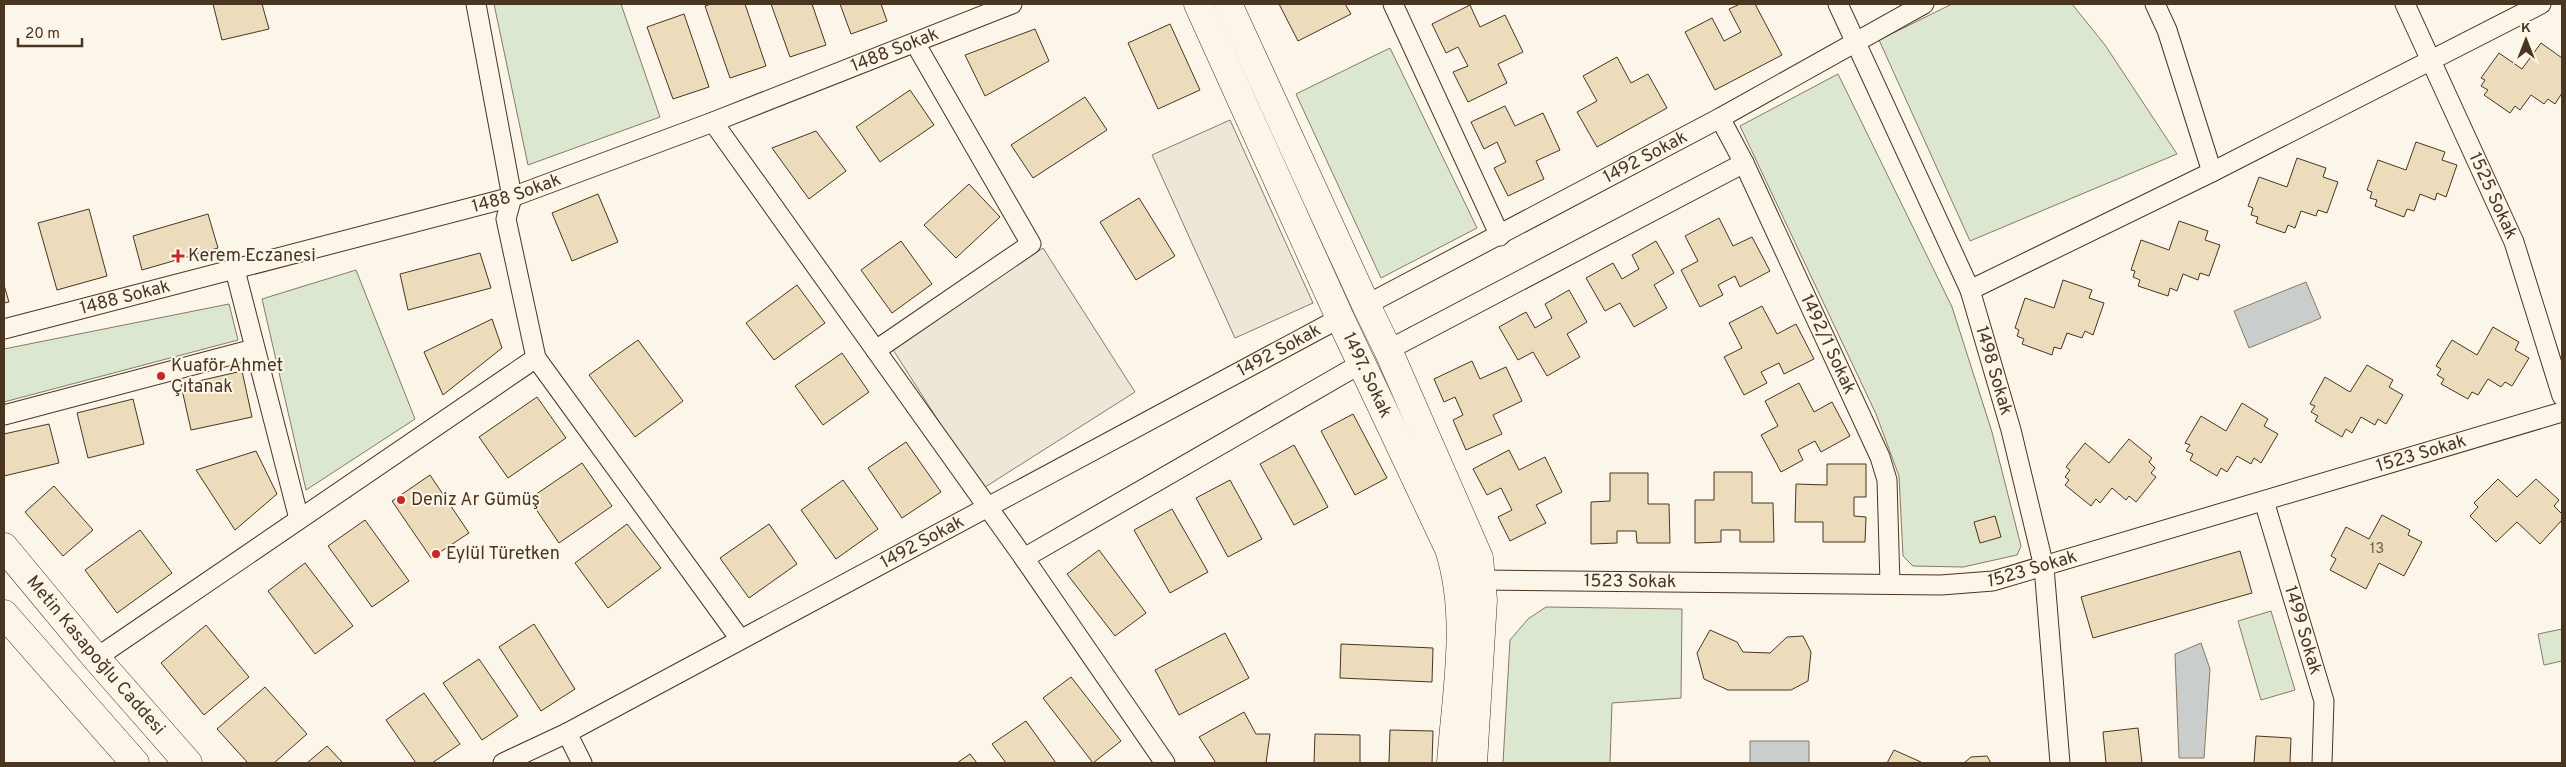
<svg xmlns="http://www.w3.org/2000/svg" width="2566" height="767" font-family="Overpass,sans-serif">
	<rect width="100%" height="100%" fill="#fbf6e9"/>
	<path fill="#dce7d0" stroke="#887966" d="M494,4H621L660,117L528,165Z
		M1952,4H2072L2105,45L2177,154L1970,241L1879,40Z
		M1390,48L1477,228L1381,278L1296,94Z
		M1838,74L1952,307L1992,432L2021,546L2017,555L1963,567L1913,566L1903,556L1899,476L1876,414L1740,126Z
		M356,270L415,419L306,490L262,299Z
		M229,304L238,340L4,402V349Z
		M1546,607L1682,609L1681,698L1612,703L1610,763H1503L1510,640L1528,619Z
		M2271,611L2295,690L2261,700L2238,621Z
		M2562,629V661L2544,665L2538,634Z"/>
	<path fill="#ede7d9" stroke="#887966" d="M1230,120L1313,303L1235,338L1152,155Z
		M1043,248L1135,392L982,489L890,345Z"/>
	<path fill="#c9cecd" stroke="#887966" d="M2306,282L2321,318L2249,348L2234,311Z
		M2201,643L2210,669L2204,758H2179L2175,654Z
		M1750,741H1809V763H1750Z"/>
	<path fill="#ecdcbc" stroke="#4a3520" d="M213,4H262L269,29L222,40Z
		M711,4H745L766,66L730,78L705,6Z
		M771,4H812L826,45L790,57Z
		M840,4H881L887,21L851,34Z
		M1279,4H1345L1351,14L1298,41Z
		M1740,4H1755L1782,55L1715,90L1685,32L1712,18L1724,41L1741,32L1729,9Z
		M1470,5L1480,27L1505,15L1523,52L1498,64L1507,83L1468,102L1453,72L1468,66L1458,47L1446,53L1432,24Z
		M684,14L709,87L673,99L647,27Z
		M1170,24L1200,90L1158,109L1128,43Z
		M1035,29L1049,61L985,96L965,55Z
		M2541,43L2562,58V93L2555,104L2548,99L2544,104L2531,95L2520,110L2515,106L2510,113L2484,95L2488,90L2481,86L2485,80L2481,78L2499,53L2522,69Z
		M1617,57L1631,83L1648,74L1667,108L1597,147L1577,112L1597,101L1583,76Z
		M910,90L934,125L880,162L856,127Z
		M1085,97L1107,130L1033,178L1011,145Z
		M1505,106L1515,126L1543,113L1560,150L1536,161L1544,179L1508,196L1494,168L1506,162L1497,142L1484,149L1471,122Z
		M816,131L846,171L809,199L772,148Z
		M2416,142L2445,152L2442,160L2457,165L2446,197L2437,193L2435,200L2420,194L2414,211L2407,209L2404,217L2375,206L2377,200L2370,198L2372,192L2367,190L2378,160L2406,170Z
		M2297,158L2326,168L2323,177L2338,182L2327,213L2318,210L2316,216L2301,211L2295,228L2288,225L2285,233L2256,223L2258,217L2251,215L2253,208L2248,206L2259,177L2287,187Z
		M969,184L1000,217L956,258L924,225Z
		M598,194L618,242L572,261L552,213Z
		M1139,198L1175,256L1136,280L1100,222Z
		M89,209L107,276L57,290L38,223Z
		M208,214L218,248L142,270L133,236Z
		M1719,218L1733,246L1752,237L1770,271L1740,287L1735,276L1718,285L1723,295L1700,307L1681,270L1698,261L1685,236Z
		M2179,221L2208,231L2205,240L2220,245L2209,276L2200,273L2198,280L2183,274L2177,291L2170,288L2168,296L2138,286L2140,280L2133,277L2135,271L2131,270L2141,240L2169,250Z
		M901,241L932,284L892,313L861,270Z
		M1656,241L1674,273L1654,285L1667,308L1634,327L1620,303L1605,311L1586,278L1613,263L1622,279L1639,269L1632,255Z
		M480,253L491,288L408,310L400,274Z
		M2063,280L2092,290L2089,298L2104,303L2093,335L2085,331L2082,338L2067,333L2061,349L2054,347L2052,355L2022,344L2024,339L2017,336L2019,330L2015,328L2025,298L2054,308Z
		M4,285L9,302L4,303Z
		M797,285L825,323L774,360L746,323Z
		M1569,290L1587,322L1567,334L1580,357L1547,376L1533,352L1518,360L1499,327L1526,312L1535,328L1552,318L1545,304Z
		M1762,306L1777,334L1796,324L1814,359L1784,374L1779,363L1761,372L1767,383L1744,395L1724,357L1742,348L1729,323Z
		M492,319L502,348L443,395L424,352Z
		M2493,327L2519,342L2515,350L2529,358L2512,386L2505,382L2501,387L2488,379L2478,395L2472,392L2468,399L2441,384L2444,379L2437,375L2441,369L2436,366L2452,340L2477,355Z
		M638,340L683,401L635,437L589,375Z
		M842,353L869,392L823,425L795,386Z
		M1472,361L1480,379L1506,367L1522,401L1493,415L1502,434L1466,450L1453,420L1463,415L1455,397L1444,402L1434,379Z
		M2367,365L2393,380L2389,387L2403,395L2386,424L2378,419L2375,425L2361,417L2352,433L2346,429L2342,437L2315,421L2318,416L2311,412L2315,406L2310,404L2325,377L2350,392Z
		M242,371L252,417L191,430L181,385Z
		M1799,383L1814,412L1832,402L1850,436L1821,452L1815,441L1798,450L1803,460L1781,472L1761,435L1778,426L1765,401Z
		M537,397L566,438L508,478L479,437Z
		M133,399L144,444L88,458L77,413Z
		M2242,403L2268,419L2264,426L2278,434L2261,463L2254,458L2251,464L2237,456L2227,472L2221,468L2217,476L2190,460L2193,454L2186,451L2190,445L2185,443L2201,416L2226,431Z
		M1353,414L1387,478L1355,495L1321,431Z
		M49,424L59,463L4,476V434Z
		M2129,439L2152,458L2149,462L2155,468L2151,473L2156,477L2136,502L2129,496L2126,500L2112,488L2100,503L2096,499L2091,506L2065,485L2069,480L2065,477L2070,470L2066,467L2085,443L2109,463Z
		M906,442L941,492L902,518L868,468Z
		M1294,445L1328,507L1294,525L1260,464Z
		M1509,450L1519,470L1545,457L1562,492L1536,505L1546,523L1510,541L1498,517L1512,510L1501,488L1487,495L1473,469Z
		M256,451L277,494L235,530L196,470Z
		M582,463L612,506L559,543L529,499Z
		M1827,464H1866V497H1854V516L1866,517L1865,542H1823V522H1795L1796,484L1827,485Z
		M1714,472H1752V503H1773L1774,542H1740V530H1721V542L1695,543V500H1714Z
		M1610,473H1648V504H1669L1670,543H1637L1636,531H1617V543L1591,544V502L1610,501Z
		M430,475L469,533L431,558L392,501Z
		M2498,479L2517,497L2536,479L2559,500L2554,506L2562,514V520L2540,544L2517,522L2496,542L2470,516L2478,507L2474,503Z
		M843,480L878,529L836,559L801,510Z
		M1230,480L1262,539L1228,557L1196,498Z
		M54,486L93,530L63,556L25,512Z
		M1172,509L1208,572L1170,593L1134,530Z
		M2382,515L2410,530L2408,535L2422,542L2404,576L2379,563L2366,589L2330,570L2336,559L2331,556L2346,527L2369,539Z
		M1995,516L2001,537L1980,543L1974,522Z
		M365,520L409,581L372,607L328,546Z
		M627,524L661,568L608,608L575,563Z
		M769,524L797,564L749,598L720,558Z
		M140,530L172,573L117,613L85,570Z
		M1099,550L1146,613L1115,636L1067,574Z
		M2240,551L2252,593L2093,638L2081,597Z
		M305,563L353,626L315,654L268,591Z
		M534,624L575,689L541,711L499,647Z
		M206,625L249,677L204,715L161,663Z
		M1710,630L1737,642L1743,652L1770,653L1787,637L1803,636L1811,652L1808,681L1791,690H1728L1704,679L1697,653Z
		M1225,633L1249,678L1179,715L1155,670Z
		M1341,644L1433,648L1432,682L1340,678Z
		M479,659L518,716L482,740L443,683Z
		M1071,677L1121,741L1093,763L1043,698Z
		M265,687L307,734L274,763H248L217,729Z
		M424,693L460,744L432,763H416L386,720Z
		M1244,712L1256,734H1270L1266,763H1216L1199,737Z
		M1026,721L1056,763H1006L992,744Z
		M2138,728L2142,763H2106L2103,732Z
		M1390,730L1433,731L1432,763H1389Z
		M1315,734L1360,735V763H1314Z
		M2256,736L2291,738L2290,763H2254Z
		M327,746L343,763H307Z
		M1894,750L1921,762L1922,763H1887Z
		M970,754L977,763H957Z
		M1987,756L1991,763H1964L1971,757Z"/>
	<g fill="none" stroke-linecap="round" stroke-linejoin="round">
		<g stroke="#4a3520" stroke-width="21">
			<g id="street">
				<path d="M476,4L512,197L506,219L536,358L740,639"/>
				<path d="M1393,4L1500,236"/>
				<path id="s1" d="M1838,4L1970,290L2011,430L2044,567L2060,763"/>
				<path d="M2155,4L2167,30L2212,172"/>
				<path id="s2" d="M2405,4L2514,242L2562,396"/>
				<path id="s3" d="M1720,118L1744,163L1880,457L1887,480L1890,584"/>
				<path d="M713,122L1024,558L1165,763"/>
				<path d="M235,270L299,519"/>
				<path d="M1970,290L2212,172L2541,4"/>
				<path id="s4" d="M1366,305L1720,118L1924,4"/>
				<path id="s5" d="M4,329L512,197L713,122L1012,4"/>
				<path d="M876,350L1031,244L915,43"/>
				<path d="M1388,350L1744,163"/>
				<path d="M4,415L254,349"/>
				<path id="s6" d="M2264,501L2324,701L2322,763"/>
				<path d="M1024,558L1362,363"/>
				<path id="s7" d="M1482,580L1941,585L1993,581L2562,412"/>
				<path d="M96,658L536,358"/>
				<path d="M567,733L582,763"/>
				<path id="s8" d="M503,763L567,733L1340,318"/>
			</g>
		</g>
		<g stroke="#4a3520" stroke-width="29">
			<g id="secondary">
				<path id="s9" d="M1198,4L1340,318L1449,549C1471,617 1456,693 1451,763"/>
				<path d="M1228,4L1366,305L1388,350L1479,558L1483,600L1473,763"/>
			</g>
		</g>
		<g stroke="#4a3520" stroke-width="29">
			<g id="primary">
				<path id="s10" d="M4,547L96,658L188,763"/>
				<path d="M4,614L135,763"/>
			</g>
		</g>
		<use href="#street" stroke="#fbf6e9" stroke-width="19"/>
		<use href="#secondary" stroke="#fbf6e9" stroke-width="28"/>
		<use href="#primary" stroke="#fbf6e9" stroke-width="28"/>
	</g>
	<g fill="#c62828" stroke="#fbf6e9" stroke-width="2">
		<path d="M175.5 248.5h5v5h5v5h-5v5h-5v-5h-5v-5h5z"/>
		<circle cx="161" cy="376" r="5"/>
		<circle cx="401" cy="500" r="5"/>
		<circle cx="436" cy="554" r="5"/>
	</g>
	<g text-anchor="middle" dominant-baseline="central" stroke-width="4" stroke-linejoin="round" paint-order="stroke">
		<g font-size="15" fill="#725f47">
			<text x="2377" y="549">13</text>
		</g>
		<g font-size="18" fill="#4a3520" stroke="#fbf6e9">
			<text stroke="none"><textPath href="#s5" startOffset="935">1488 Sokak</textPath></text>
			<text stroke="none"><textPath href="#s4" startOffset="316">1492 Sokak</textPath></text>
			<text stroke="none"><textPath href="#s5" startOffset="530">1488 Sokak</textPath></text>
			<text stroke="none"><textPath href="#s2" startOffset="211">1525 Sokak</textPath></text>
			<text stroke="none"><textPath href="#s5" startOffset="125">1488 Sokak</textPath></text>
			<text stroke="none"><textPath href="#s3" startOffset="251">1492/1 Sokak</textPath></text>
			<text stroke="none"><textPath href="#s8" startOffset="879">1492 Sokak</textPath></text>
			<text stroke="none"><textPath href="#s1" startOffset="399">1498 Sokak</textPath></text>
			<text stroke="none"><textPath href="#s9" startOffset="408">1497. Sokak</textPath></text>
			<text stroke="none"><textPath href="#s7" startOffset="958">1523 Sokak</textPath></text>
			<text stroke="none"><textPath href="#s8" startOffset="474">1492 Sokak</textPath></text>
			<text stroke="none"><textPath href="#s7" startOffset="552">1523 Sokak</textPath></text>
			<text stroke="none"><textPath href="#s7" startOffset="148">1523 Sokak</textPath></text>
			<text stroke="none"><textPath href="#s6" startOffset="135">1499 Sokak</textPath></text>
			<text stroke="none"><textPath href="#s10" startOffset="142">Metin Kasapoğlu Caddesi</textPath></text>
		</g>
		<g font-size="18" fill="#4a3520" stroke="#fbf6e9" text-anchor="start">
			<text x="188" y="256">Kerem Eczanesi</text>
			<text x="171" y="366">Kuaför Ahmet<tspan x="171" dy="21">Çıtanak</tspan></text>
			<text x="411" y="500">Deniz Ar Gümüş</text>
			<text x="446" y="554">Eylül Türetken</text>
		</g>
	</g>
	<rect width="2566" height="767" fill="none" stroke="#4a3520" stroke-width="10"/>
	<g transform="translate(2526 40)" stroke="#fbf6e9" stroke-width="4" paint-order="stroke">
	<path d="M0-4L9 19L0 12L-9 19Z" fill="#4a3520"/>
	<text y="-8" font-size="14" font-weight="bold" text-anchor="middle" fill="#4a3520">K</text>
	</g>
	<path d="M18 38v8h64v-8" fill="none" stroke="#4a3520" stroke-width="2.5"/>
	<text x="25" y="38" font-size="15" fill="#4a3520" stroke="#fbf6e9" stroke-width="4" paint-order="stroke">20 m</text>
</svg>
